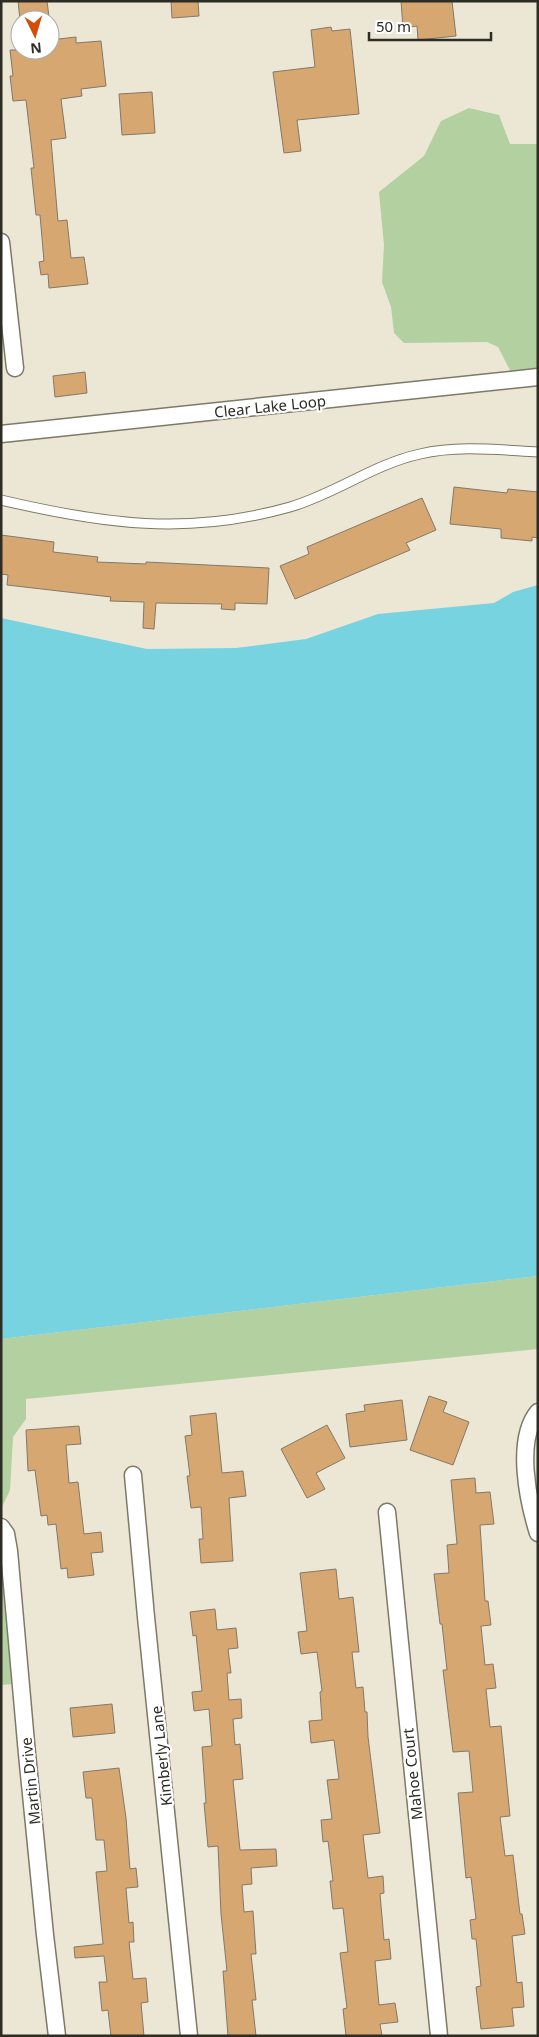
<svg xmlns="http://www.w3.org/2000/svg" width="539" height="2037" font-family="'Noto Sans',sans-serif">
	<rect width="100%" height="100%" fill="#ebe7d4"/>
	<path fill="#b3d0a0" d="M469,108L499,115L510,144H538V371L512,374L498,347L487,342L404,343L394,333L391,307L382,282L384,245L379,192L424,156L441,121Z
		M538,1276V1349L26,1399V1419L13,1437L10,1490L1,1509V1339Z
		M1,1546L14,1684L1,1685Z"/>
	<path fill="#77d3e0" d="M538,585V1276L1,1339V618L147,649L236,648L306,639L378,614L494,603L513,592Z"/>
	<path fill="#d6a771" stroke="#84786a" d="M18,1H47L49,17L20,20Z
		M171,1H198L199,16L172,18Z
		M401,1H452L456,36L418,40L417,26L403,28Z
		M331,27L332,31L350,29L359,114L297,120L301,151L284,153L273,72L315,67L311,30Z
		M76,37V43L101,41L106,86L81,89L82,96L61,99L66,138L51,140L58,221L67,220L71,258L84,257L88,284L49,288L48,274L41,275L39,262L44,261L40,215H36L31,168H34L26,100L13,101L10,76H13L10,50H50V40Z
		M152,92L155,133L122,135L119,94Z
		M85,372L87,393L55,397L53,376Z
		M454,487L507,493L508,489L538,492V538L532,537V541L501,538V529L450,524Z
		M422,498L436,530L406,543L410,550L295,599L280,566L309,554L307,547Z
		M1,535L54,542L53,552L98,557L97,562L146,564V562L269,568L267,604L235,603V610L221,609L222,604L156,603L154,629L143,628L144,602L110,601L111,597L7,585L8,575L1,574Z
		M429,1396L447,1402L443,1412L469,1422L453,1465L410,1450Z
		M402,1400L407,1440L350,1447L346,1414L365,1411L364,1405Z
		M216,1413L222,1473L243,1471L246,1496L229,1498L233,1561L201,1563L199,1539H203L201,1507L191,1508L187,1476H190L185,1436L192,1435L190,1416Z
		M327,1425L345,1458L316,1473L325,1489L307,1498L281,1449Z
		M79,1426L81,1444L66,1445L69,1483L78,1482L84,1534L101,1532L103,1552L91,1553L94,1575L68,1578L67,1568L61,1569L56,1524L48,1525L47,1515L41,1516L35,1470L28,1471L26,1430Z
		M475,1478L476,1493L490,1492L494,1524L480,1525L485,1601H488L491,1625L481,1626L485,1665L493,1664L496,1688L486,1689L490,1727L501,1726L510,1816L500,1817L505,1856L513,1855L520,1914H522L525,1934L512,1936L517,1983L522,1982L524,2007L512,2008L514,2026L481,2029L476,1987L481,1986L476,1939H472L470,1920L476,1919L471,1877L466,1878L458,1793L473,1792L469,1751L453,1752L443,1670H447L442,1624H440L434,1574L449,1573L447,1545L457,1544L451,1480Z
		M336,1569L339,1599L353,1597L359,1652H352L356,1688L363,1687L365,1712H367L368,1737L380,1833L363,1835L368,1878L383,1876L384,1893L380,1894L384,1940L389,1939L391,1959L375,1961L379,2005L395,2003L398,2022L380,2024L382,2036H346L343,2009L347,2008L340,1953L348,1952L343,1908L333,1909L330,1881H333L328,1841L323,1842L321,1820L332,1819L327,1780L339,1779L334,1740L311,1743L309,1721L322,1720L320,1692L322,1691L317,1652L301,1654L298,1632L307,1631L300,1573Z
		M215,1609L217,1630L236,1628L238,1648L228,1649L231,1673H227L229,1700L241,1699L242,1718L233,1719L235,1745L240,1744L243,1779L233,1780L240,1850L276,1849L277,1866L251,1868L252,1884L242,1885L244,1912L253,1911L256,1954H251L256,2000H252L256,2036H228L223,1971H227L221,1914L218,1846L208,1847L204,1803H206L202,1747L212,1746L209,1709L194,1711L192,1692L202,1691L196,1635L193,1636L190,1612Z
		M112,1704L115,1733L73,1737L70,1708Z
		M119,1768L126,1818L130,1869L136,1868L138,1887L126,1888L129,1923L133,1922L134,1942H129L133,1979L146,1978L148,2002L141,2003L144,2036H111L108,2010L102,2011L99,1982H107L104,1956L75,1958L74,1947L103,1944L96,1872L107,1871L104,1840H96L92,1798H86L83,1772Z"/>
	<g fill="none" stroke-linecap="round" stroke-linejoin="round">
		<g stroke="#7d7968" stroke-width="11">
			<path id="service" d="M1,500C103,524 188,536 290,507C335,494 374,464 420,454C458,445 499,450 538,452"/>
		</g>
		<g stroke="#7d7968" stroke-width="19">
			<path id="minor" d="M1,242L15,368
				M1,434L538,377
				M538,1412C515,1440 528,1501 538,1533
				M133,1475L146,1617L189,2036
				M387,1512L439,2036
				M1,1527L6,1534L9,1551L27,1754L45,1935L57,2036"/>
		</g>
		<use href="#service" stroke="#fff" stroke-width="9"/>
		<use href="#minor" stroke="#fff" stroke-width="16"/>
	</g>
	<g text-anchor="middle" dominant-baseline="central" stroke-width="4.5" stroke-linejoin="round" paint-order="stroke">
		<g font-size="15" fill="#2d2c25" stroke="#fff">
			<text transform="translate(270 406) rotate(-6)">Clear Lake Loop</text>
			<text transform="translate(161 1756) rotate(-96)">Kimberly Lane</text>
			<text transform="translate(412 1774) rotate(-96)">Mahoe Court</text>
			<text transform="translate(30 1781) rotate(-96)">Martin Drive</text>
		</g>
	</g>
	<rect width="539" height="2037" fill="none" stroke="#2d2c25" stroke-width="5"/>
	<g transform="translate(35 35) rotate(175)"><circle r="24" fill="#ffffff" stroke="#ababa8"/>
	<path d="M0-4L9 19L0 12L-9 19Z" fill="#d24d09"/>
	<text y="-8" font-size="14" font-weight="bold" text-anchor="middle" fill="#2d2c25">N</text>
	</g>
	<path d="M369 32v8h122v-8" fill="none" stroke="#2d2c25" stroke-width="2.5"/>
	<text x="376" y="32" font-size="15" fill="#2d2c25" stroke="#ffffff" stroke-width="4" paint-order="stroke">50 m</text>
</svg>
